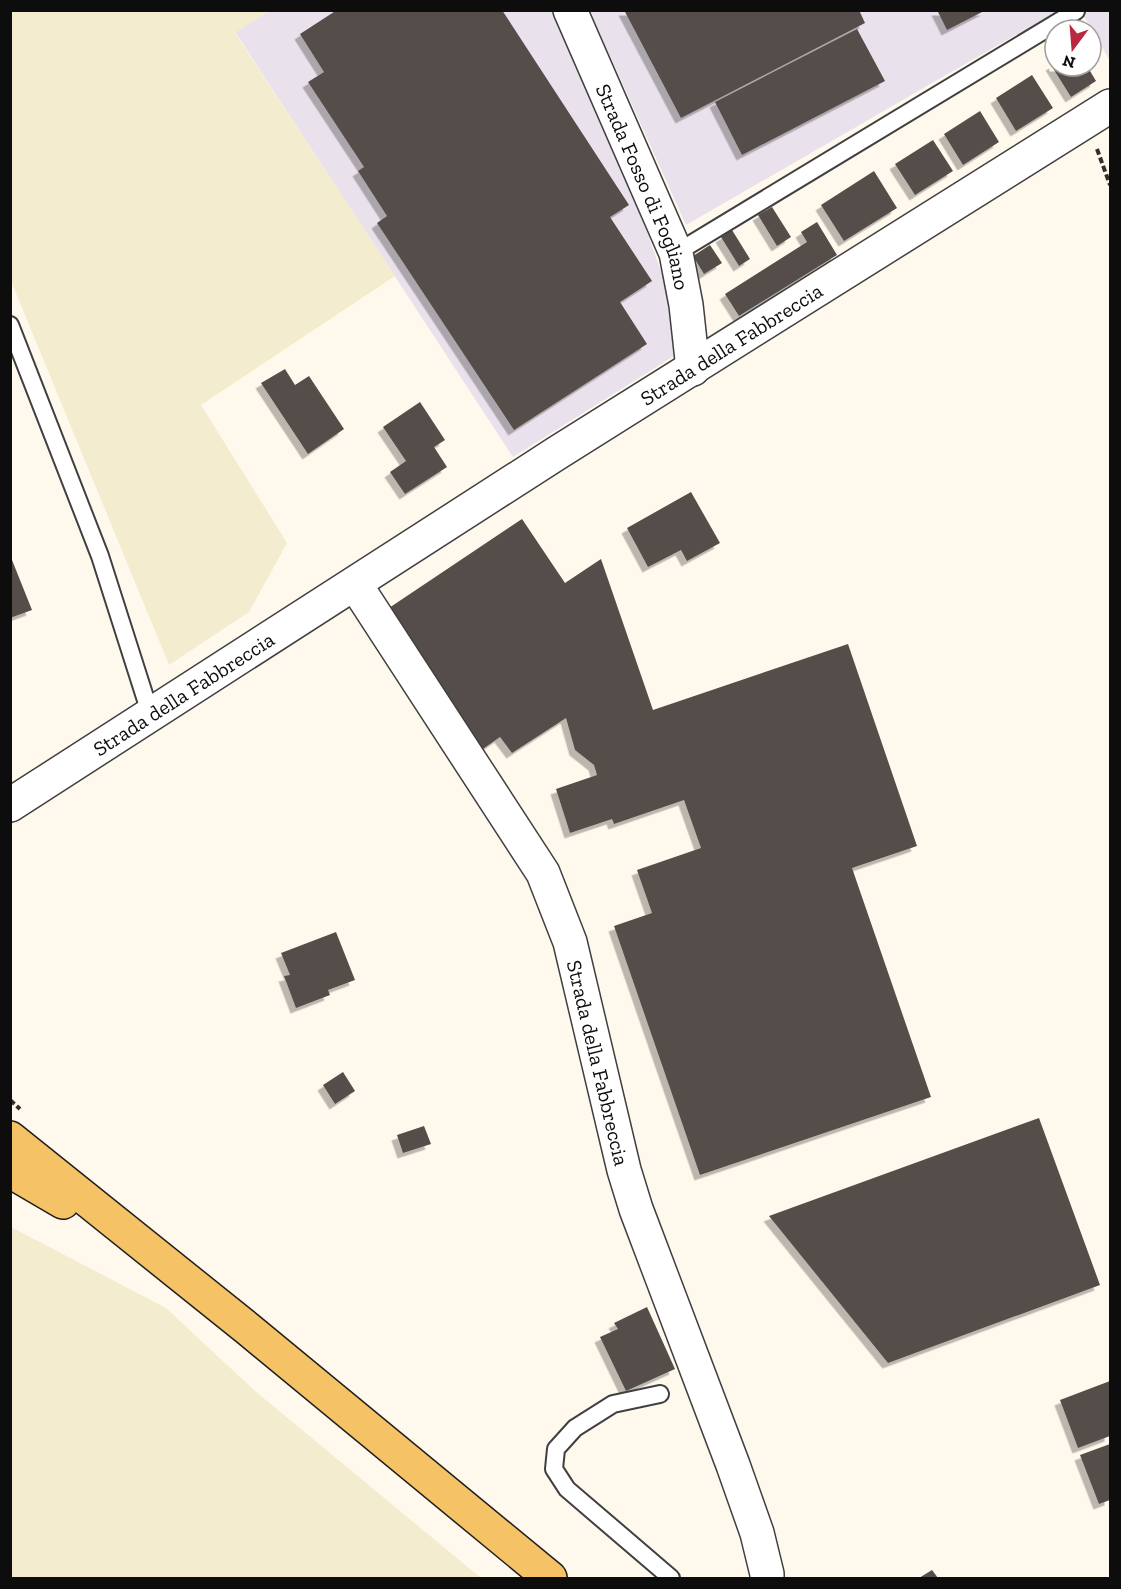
<svg xmlns="http://www.w3.org/2000/svg" width="1121" height="1589" font-family="'Zilla Slab',serif">
	<defs>
		<filter id="shadow"><feDropShadow dx="-5.5" dy="5.5" stdDeviation="0" flood-color="#0004"/></filter>
	</defs>
	<rect width="100%" height="100%" fill="#fff9ed"/>
	<path fill="#e9e1eb" d="M269,11H555L618,150L664,280L677,354L513,457L235,32Z
		M590,11H1057L686,225Z
		M1081,11H1110V61Z"/>
	<path fill="#f3ecce" d="M10,11H269L235,33L395,276L201,405L287,543L249,612L169,665L11,281Z
		M11,1227L166,1308L255,1391L481,1578H11Z"/>
	<path fill="#554d49" filter="url(#shadow)" d="M337,10H502L629,205L610,217L652,281L620,302L647,344L514,430L377,223L387,216L358,171L364,167L308,82L324,72L300,34Z
		M624,10H859L865,23L681,118Z
		M937,10H986L947,30Z
		M857,29L885,81L742,155L715,102Z
		M1055,63V66H1087L1096,81L1071,97L1051,65Z
		M1032,75L1053,108L1016,131L996,98Z
		M980,111L999,142L963,165L944,134Z
		M933,140L953,171L915,195L895,164Z
		M874,171L897,208L844,241L821,205Z
		M772,207L791,237L777,246L758,215Z
		M817,222L837,255L739,316L725,294L807,242L801,232Z
		M732,230L750,259L739,266L721,237Z
		M710,245L722,263L704,274L693,256Z
		M285,369L295,385L309,376L344,429L308,454L261,383Z
		M420,402L445,440L434,447L447,467L405,494L390,472L406,461L383,427Z
		M691,492L720,543L687,561L681,550L648,567L627,528Z
		M522,519L565,583L601,559L653,710L848,644L917,846L852,868L931,1097L700,1175L614,926L652,913L637,870L701,848L684,800L614,824L612,819L570,833L556,789L597,775L594,765L575,750L566,718L512,753L500,737L480,751L386,610Z
		M10,555L32,610L10,618Z
		M336,932L355,980L328,990L330,995L296,1008L284,976L290,975L281,953Z
		M343,1072L355,1091L335,1104L323,1085Z
		M1039,1118L1100,1285L888,1363L769,1216Z
		M424,1126L431,1144L403,1153L397,1135Z
		M647,1307L675,1369L626,1391L600,1337L618,1329L614,1323Z
		M1110,1381V1436L1078,1448L1060,1400Z
		M1110,1444V1500L1099,1504L1080,1455Z
		M932,1570L938,1578H919Z"/>
	<g fill="none" stroke-linecap="round" stroke-linejoin="round">
		<g stroke="#404040" stroke-width="20">
			<path id="service" d="M676,253L1076,11
				M10,325L100,556L151,716
				M660,1394L613,1404L575,1428L556,1449L554,1469L567,1489L671,1578"/>
		</g>
		<g stroke="#404040" stroke-width="36">
			<g id="minor">
				<path id="s1" d="M570,10L676,253L686,305L693,369"/>
				<path id="s2" d="M355,584L543,873L570,942L624,1170L636,1209L733,1465L757,1533L767,1574V1578"/>
			</g>
		</g>
		<g stroke="#404040" stroke-width="36">
			<g id="tertiary">
				<path id="s3" d="M10,805L557,453L1110,106"/>
			</g>
		</g>
		<g stroke="#1e1e1e" stroke-width="36">
			<path id="primary" d="M10,1138L248,1329L550,1578
				M10,1171L63,1202"/>
		</g>
		<path stroke="#2f2f2f" stroke-width="4" stroke-dasharray="6 3" stroke-linecap="butt" d="M1097,149L1110,185
			M10,1100L20,1109"/>
		<use href="#service" stroke="#fff" stroke-width="16"/>
		<use href="#minor" stroke="#fff" stroke-width="33"/>
		<use href="#tertiary" stroke="#fff" stroke-width="33"/>
		<use href="#primary" stroke="#f5c366" stroke-width="33"/>
	</g>
	<g text-anchor="middle" dominant-baseline="central" stroke-width="6" stroke-linejoin="round" paint-order="stroke">
		<g font-size="21" fill="#0d0d0d" stroke="#fff">
			<text stroke="none"><textPath href="#s1" startOffset="192">Strada Fosso di Fogliano</textPath></text>
			<text stroke="none"><textPath href="#s3" startOffset="856">Strada della Fabbreccia</textPath></text>
			<text stroke="none"><textPath href="#s3" startOffset="206">Strada della Fabbreccia</textPath></text>
			<text stroke="none"><textPath href="#s2" startOffset="543">Strada della Fabbreccia</textPath></text>
		</g>
	</g>
	<rect width="1121" height="1589" fill="none" stroke="#0d0d0d" stroke-width="24"/>
	<g transform="translate(1073 48) rotate(196)"><circle r="28" fill="#ffffff" stroke="#9e9e9e" stroke-width="1.5"/>
	<path d="M0-4.5L10 22L0 15L-10 22Z" fill="#b9283e"/>
	<text y="-9" font-size="16" font-weight="bold" text-anchor="middle" fill="#0d0d0d">N</text>
	</g>
</svg>
